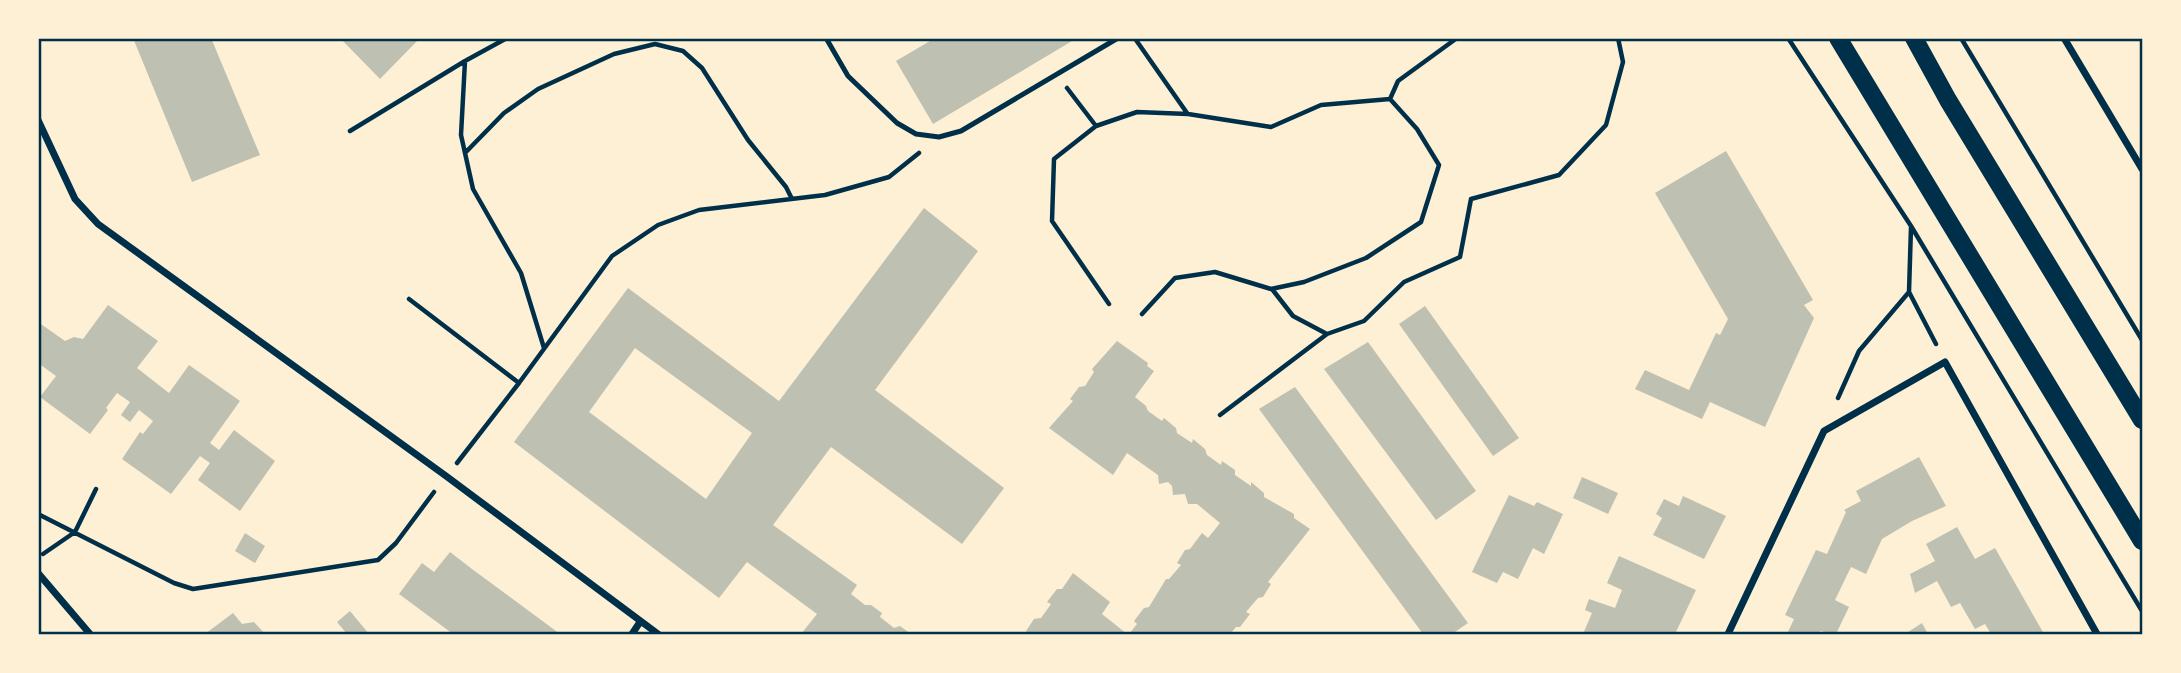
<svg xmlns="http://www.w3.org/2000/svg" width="2181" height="673" font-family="'Roboto Condensed',sans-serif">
	<rect width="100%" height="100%" fill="#fdf0d5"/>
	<path fill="#bec0b2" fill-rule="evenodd" d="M133,38H211L260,155L192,182Z
		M340,38H420L380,79Z
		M935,38H1077L933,124L896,61Z
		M1726,151L1813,300L1804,305L1814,318L1765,427L1710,402L1702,419L1635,389L1645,370L1689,390L1716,333L1720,335L1728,319L1655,193Z
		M924,208L978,251L875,390L1004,488L962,544L831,447L773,525L857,585L851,594L865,605H871L882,613L880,617L894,628L900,626L911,634H801L817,614L747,562L719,598L514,442L628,288L779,401ZM635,348L752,433L706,499L589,412Z
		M108,305L158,341L137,368L169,393L189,365L240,401L210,443L219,450L234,430L275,461L240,511L198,480L210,463L200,456L171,494L122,459L140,432L143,434L153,421L139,410L130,422L121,415L130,402L117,393L106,408L108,410L90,434L40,397L56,376L38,363V322L65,341L74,337L83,339Z
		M1425,306L1519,438L1493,456L1399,324Z
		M1117,341L1148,363L1147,366L1154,371L1135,397L1146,406L1148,411L1162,421L1164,418L1176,428L1177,433L1192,443L1193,439L1205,449L1207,455L1221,465L1222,461L1235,470V475L1251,486V482L1264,493V497L1294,514V518L1310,529L1268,582L1271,584L1263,597L1258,598L1246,612L1250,614L1240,627H1236L1230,634H1129L1137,624L1134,621L1144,608L1149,607L1166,579H1169L1181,565L1177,563L1185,550L1190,549L1202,533L1208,538L1220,523L1197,504H1188L1185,494L1173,495L1172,486L1168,482L1159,484L1158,475L1127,453L1113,475L1049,428L1073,401L1070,399L1079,387L1085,386L1094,372L1092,369Z
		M1368,342L1476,491L1436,520L1324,369Z
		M1295,387L1468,623L1452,634H1423L1259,409Z
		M1919,457L1946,506L1912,521L1882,539L1866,574L1851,567L1835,600L1849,607L1836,634L1820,631L1819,634H1787L1794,619L1785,615L1816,550L1827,554L1846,512L1844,510L1861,501L1856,491Z
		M1582,477L1618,493L1608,514L1573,498Z
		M1509,495L1534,506L1537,502L1563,514L1544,554L1533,548L1518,579L1503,572L1497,583L1472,572Z
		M1683,496L1726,516L1704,559L1653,535L1662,518L1656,514L1664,499L1679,506Z
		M1957,527L1975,559L1995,548L2044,634H1991L1985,624L1975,629L1960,603L1951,607L1937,581L1915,593L1910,574L1935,561L1926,544Z
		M245,533L265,546L255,563L235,551Z
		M450,552L472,569L560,634H453L399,594L422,563L434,572Z
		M1619,556L1696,590L1675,634H1583L1592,613L1585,610L1589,599L1615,608L1622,590L1607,583Z
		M1073,573L1110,602L1102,614L1127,634H1027L1028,633L1026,631L1034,619L1041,618L1051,604L1047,602L1057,589H1062Z
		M350,611L369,634H347L337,622Z
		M233,613L242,624L254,622L265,634H205Z
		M1922,623L1928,634H1905Z"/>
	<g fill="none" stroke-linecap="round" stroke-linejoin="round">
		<path stroke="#003049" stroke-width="4.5" d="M1788,38L1911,226L2142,611
			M1961,38L2142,340
			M1136,40L1187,113
			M465,61L461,135L473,189L521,273L544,348
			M1067,88L1096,126
			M350,131L465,61L507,38
			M465,153L504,113L538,89L614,54L655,44L683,51L702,68L748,140L786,187L792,199
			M1272,289L1293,316L1327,334
			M1909,292L1936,344
			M409,299L519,383
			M1109,304L1052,221L1054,159L1096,126L1137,112L1188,114L1271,127L1321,105L1390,99L1398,81L1457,38
			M1142,314L1175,278L1215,272L1271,289L1304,282L1366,258L1421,222L1439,165L1417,129L1390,99
			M1838,398L1859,351L1909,292L1911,227
			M1220,415L1327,334L1364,321L1404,282L1460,257L1471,199L1559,175L1606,125L1623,62L1618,38
			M457,463L519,383L612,256L658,225L699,210L825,195L889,177L919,153
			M38,514L174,583L193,589L378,560L396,543L434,492
			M43,554L75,532L96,489"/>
		<path stroke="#003049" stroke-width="5" d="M826,38L848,76L897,123L916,134L939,137L961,131L1118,38"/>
		<path stroke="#003049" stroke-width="7" d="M2064,38L2142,169
			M38,120L75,199L98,224L446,476L658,634
			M38,573L90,634
			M632,634L640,622
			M1728,634L1824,431L1945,362L2097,634"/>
		<path stroke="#003049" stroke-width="18" d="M1838,38L2142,541
			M1914,38L1948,100L2142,420"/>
	</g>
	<rect width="2181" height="673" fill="none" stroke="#fdf0d5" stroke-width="80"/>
	<rect x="40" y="40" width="2101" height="593" fill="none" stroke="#003049" stroke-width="2.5"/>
</svg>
